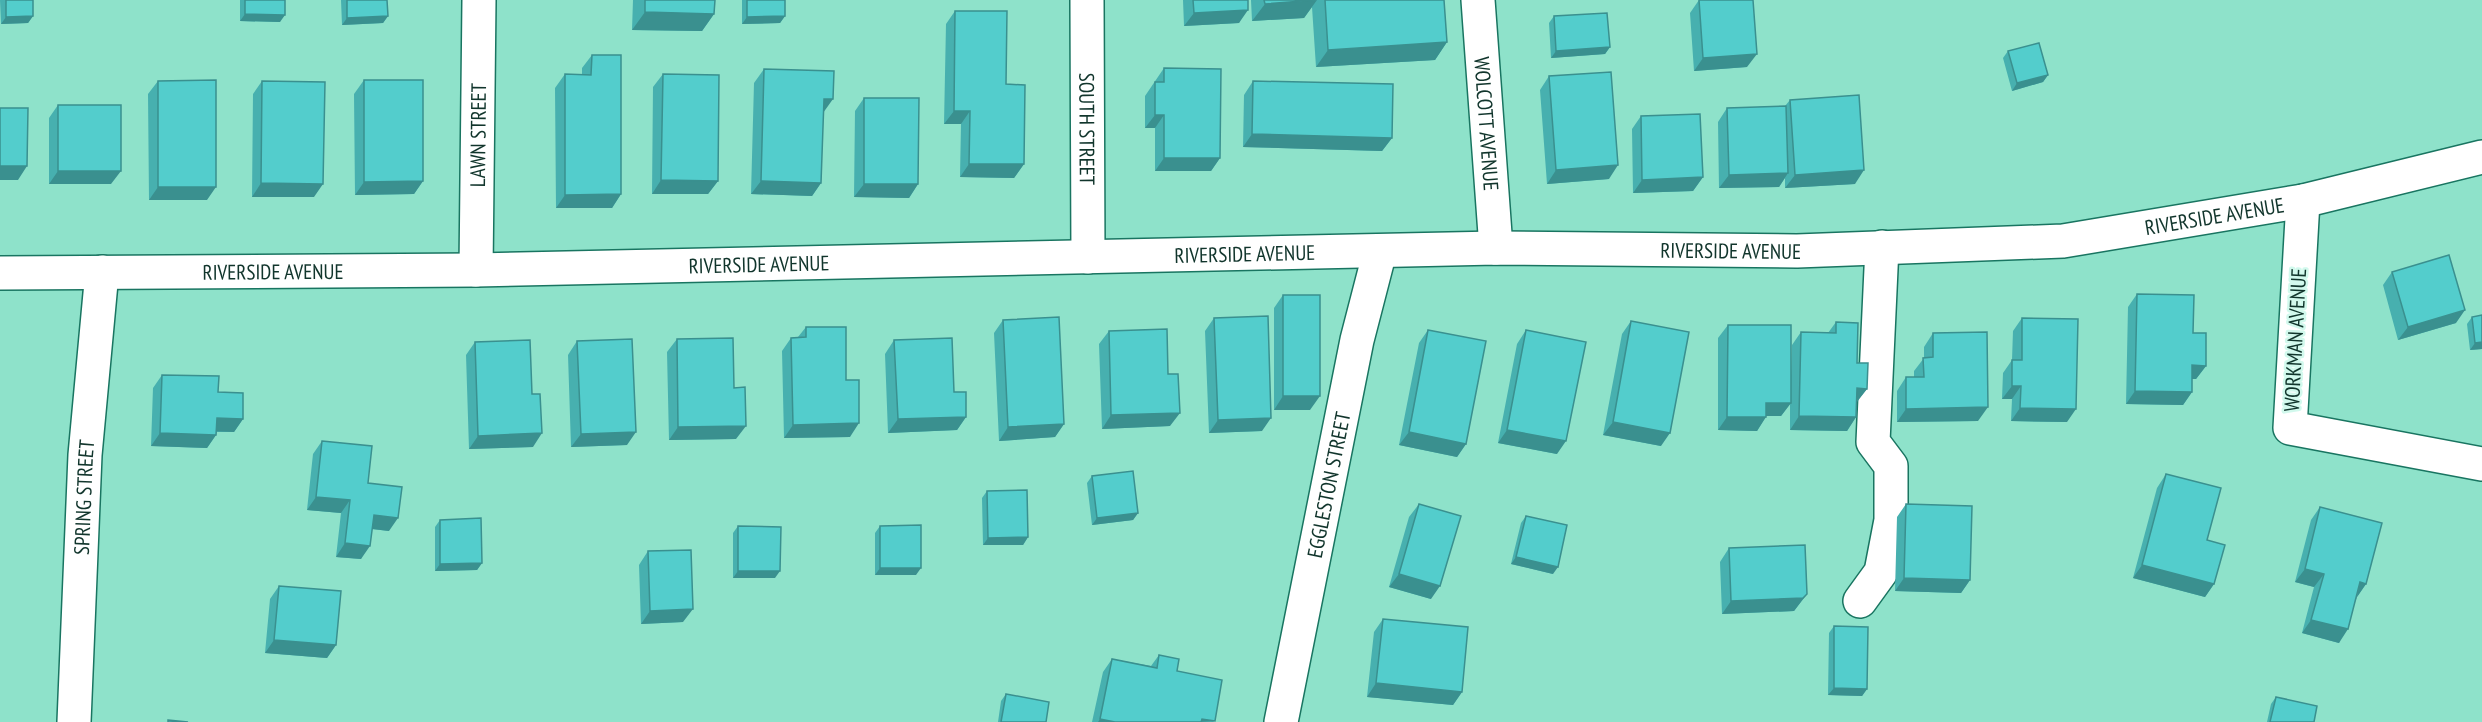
<svg xmlns="http://www.w3.org/2000/svg" width="2482" height="722" font-family="'PT Sans Narrow',sans-serif">
	<rect width="100%" height="100%" fill="#8ee2ca"/>
	<g fill="none" stroke-linecap="round" stroke-linejoin="round">
		<g stroke="#197561" stroke-width="36">
			<g id="minor">
				<path id="s1" d="M1087,0L1088,257"/>
				<path id="s2" d="M1478,0L1496,248"/>
				<path d="M2303,201L2290,428L2482,464"/>
				<path id="s3" d="M476,270L479,0"/>
				<path id="s4" d="M0,273L476,270L1496,248L1797,251L2063,241L2303,201L2482,157"/>
				<path d="M1860,601L1881,572L1891,520V466L1873,442L1882,247"/>
				<path id="s5" d="M74,722L85,455L102,272"/>
				<path id="s6" d="M1281,722L1357,340L1380,251"/>
			</g>
		</g>
		<use href="#minor" stroke="#fff" stroke-width="33"/>
	</g>
	<path fill="#47b0af" d="M0,0H33V16L28,23L1,24Z
		M240,0H285L280,22L240,21Z
		M341,0H387L388,16L383,23L342,25Z
		M633,0H715L714,14L702,31L632,30Z
		M742,0H785V16L780,23L742,24Z
		M1183,0H1248L1239,23L1184,26Z
		M1251,0H1444L1447,42L1435,60L1316,67L1312,7L1304,18L1252,21Z
		M1699,0L1747,67L1694,71L1690,13Z
		M955,11L1024,164L1014,178L960,177L961,124H944L946,24Z
		M1554,16L1610,47L1605,54L1551,58L1549,23Z
		M2008,51L2048,75L2043,82L2012,91L2003,58Z
		M592,55L621,194L612,208H556L555,88L565,74H582V68Z
		M1164,68L1220,158L1211,171H1155V128H1145V96Z
		M764,69L823,113L821,183L812,196L751,194L754,83Z
		M663,74L718,181L708,194H652L653,87Z
		M1549,76L1609,179L1547,184L1540,90Z
		M364,80L423,181L414,194L355,195L354,94Z
		M158,81L207,200H149L148,94Z
		M262,81L314,197H252L253,94Z
		M1253,81L1392,138L1382,151L1243,147L1244,95Z
		M864,98L918,184L909,198L854,197L855,111Z
		M1790,100L1855,184L1785,188V178L1779,187L1719,188L1718,122L1727,108L1785,106Z
		M58,105L111,184H49V118Z
		M1641,116L1703,177L1693,191L1633,193L1632,129Z
		M2392,272L2456,323L2398,340L2383,285Z
		M2137,294L2193,333L2206,366L2196,379H2192V392L2183,405L2126,404L2128,307Z
		M1283,295L1310,410H1274V308Z
		M2482,315V349L2470,350L2467,324L2472,317Z
		M1214,318L1262,431L1209,433L1205,331Z
		M2022,318L2067,422L2011,421L2012,399H2002L2003,373L2012,360L2013,331Z
		M1003,320L1064,424L1055,437L999,441L994,333Z
		M1631,321L1661,446L1603,435L1622,334Z
		M1836,322L1857,363L1867,389L1856,402V417L1847,431L1790,430V404L1781,416H1766L1757,431L1718,430V338L1728,325L1791,376L1792,345L1801,332L1828,333Z
		M806,327L846,380L850,437L784,438L782,351L791,338L798,337Z
		M1428,330L1466,444L1457,457L1399,445L1419,343Z
		M1526,330L1557,454L1498,443L1517,344Z
		M1109,331L1168,374L1170,426L1102,429L1099,344Z
		M1933,333L1978,421L1897,422V391L1906,377H1914V371L1924,358V347Z
		M677,339L734,388L736,439L669,440L667,352Z
		M894,340L954,392L966,417L957,430L888,433L885,354Z
		M577,341L627,445L571,447L568,355Z
		M475,342L533,447L469,449L466,355Z
		M162,375L218,392L243,419L234,432H217L216,435L207,448L151,446L153,388Z
		M322,441L368,483L389,531L372,529L361,559L336,557L341,513L307,510L313,454Z
		M2166,474L2207,540L2214,584L2205,597L2133,578L2157,488Z
		M1092,476L1138,513L1133,520L1092,525L1087,483Z
		M987,491L1028,537L1023,545H983L982,498Z
		M1419,504L1431,599L1389,587L1409,517Z
		M1906,504L1970,580L1961,593L1895,591L1897,517Z
		M2320,507L2366,584L2357,597L2339,643L2302,633L2314,587L2295,582L2311,520Z
		M1526,516L1553,574L1511,564L1521,523Z
		M440,520L482,563L477,570L435,571V527Z
		M738,526L775,578H733V533Z
		M880,526L916,575H875V533Z
		M1729,548L1807,594L1797,607L1794,611L1722,614L1720,562Z
		M648,551L683,622L641,624L639,565Z
		M279,586L336,645L327,658L265,653L270,599Z
		M1383,619L1462,692L1453,705L1367,697L1374,632Z
		M1834,626L1867,689L1862,696L1828,695L1829,633Z
		M1159,655L1177,671L1214,722H1092L1103,672L1112,659L1151,666Z
		M1006,694L1046,722H998L1001,701Z
		M2276,697L2314,722H2267L2271,704Z"/>
	<path fill="#3a908f" d="M1317,0L1304,18L1252,21L1265,4Z
		M1248,10L1239,23L1184,26L1194,13Z
		M645,12L714,14L702,31L632,30Z
		M245,14L285,15L280,22L240,21Z
		M33,16L28,23L1,24L6,17Z
		M388,16L383,23L342,25L347,18Z
		M785,16L780,23L742,24L747,17Z
		M1447,42L1435,60L1316,67L1328,50Z
		M1610,47L1605,54L1551,58L1556,51Z
		M1757,54L1747,67L1694,71L1703,58Z
		M2048,75L2043,82L2012,91L2017,83Z
		M824,99H833L823,113Z
		M954,111H970L961,124H944Z
		M1155,115H1164L1155,128H1145Z
		M1252,134L1392,138L1382,151L1243,147Z
		M1164,158H1220L1211,171H1155Z
		M969,164H1024L1014,178L960,177Z
		M1618,165L1609,179L1547,184L1556,170Z
		M0,166H27L18,180H0Z
		M1864,170L1855,184L1785,188L1795,175Z
		M58,171H121L111,184H49Z
		M1788,173L1779,187L1719,188L1729,175Z
		M1703,177L1693,191L1633,193L1642,180Z
		M661,180L718,181L708,194H652Z
		M423,181L414,194L355,195L364,182Z
		M761,181L821,183L812,196L751,194Z
		M261,183L323,184L314,197H252Z
		M864,184H918L909,198L854,197Z
		M158,187H216L207,200H149Z
		M621,194L612,208H556L565,195Z
		M2465,310L2456,323L2398,340L2408,327Z
		M2482,342V349L2470,350L2475,343Z
		M2192,365L2206,366L2196,379H2183Z
		M2012,386H2021L2012,399H2002Z
		M1857,388L1867,389L1857,402L1847,401Z
		M2135,391L2192,392L2183,405L2126,404Z
		M1283,396H1320L1310,410H1274Z
		M1766,403H1791L1781,416H1757Z
		M1988,407L1978,421L1897,422L1906,409Z
		M2020,408L2076,409L2067,422L2011,421Z
		M1180,413L1170,426L1102,429L1111,415Z
		M1799,416L1856,417L1847,431L1790,430Z
		M966,417L957,430L888,433L898,419Z
		M1727,417H1766L1757,431L1718,430Z
		M217,418L243,419L234,432L207,431Z
		M1271,418L1262,431L1209,433L1218,420Z
		M1613,422L1670,433L1661,446L1603,435Z
		M859,423L850,437L784,438L793,425Z
		M1064,424L1055,437L999,441L1008,427Z
		M746,426L736,439L669,440L678,427Z
		M1507,430L1566,441L1557,454L1498,443Z
		M636,432L627,445L571,447L581,434Z
		M1409,432L1466,444L1457,457L1399,445Z
		M160,433L216,435L207,448L151,446Z
		M542,433L533,447L469,449L478,436Z
		M316,497L350,500L341,513L307,510Z
		M1138,513L1133,520L1092,525L1097,518Z
		M374,515L398,518L389,531L364,528Z
		M1028,537L1023,545H983L988,538Z
		M345,543L370,546L361,559L336,557Z
		M1516,557L1558,567L1553,574L1511,564Z
		M482,563L477,570L435,571L440,564Z
		M2142,565L2214,584L2205,597L2133,578Z
		M880,568H921L916,575H875Z
		M2305,569L2324,574L2314,587L2295,582Z
		M738,571H780L775,578H733Z
		M1399,574L1440,586L1431,599L1389,587Z
		M1904,578L1970,580L1961,593L1895,591Z
		M2360,582L2366,584L2357,597Z
		M1807,594L1794,611L1722,614L1731,601Z
		M693,609L683,622L641,624L650,611Z
		M2311,620L2348,629L2339,643L2302,633Z
		M274,640L336,645L327,658L265,653Z
		M1376,683L1462,692L1453,705L1367,697Z
		M1834,688L1867,689L1862,696L1828,695Z
		M1100,719L1115,722H1098Z
		M1202,719L1215,721L1199,722Z"/>
	<path fill="#53cdcc" stroke="#3a908f" stroke-width="1.5" d="M6,0H33V16L6,17Z
		M245,0H285V15L245,14Z
		M347,0H387L388,16L347,18Z
		M645,0H715L714,14L645,12Z
		M747,0H785V16L747,17Z
		M1193,0H1248V10L1194,13Z
		M1264,0H1315L1265,4Z
		M1325,0H1444L1447,42L1328,50Z
		M1699,0H1753L1757,54L1703,58Z
		M955,11H1007L1006,84L1025,85L1024,164H969L970,111H954Z
		M1607,13L1610,47L1556,51L1554,16Z
		M2039,43L2048,75L2017,83L2008,51Z
		M592,55H621V194L565,195V74L591,75Z
		M1164,68L1221,69L1220,158H1164V115H1155V82H1164Z
		M764,69L834,71L833,99H824L821,183L761,181Z
		M1611,72L1618,165L1556,170L1549,76Z
		M663,74L719,75L718,181L661,180Z
		M216,80V187H158V81Z
		M364,80H423V181L364,182Z
		M262,81L325,82L323,184L261,183Z
		M1253,81L1393,84L1392,138L1252,134Z
		M1859,95L1864,170L1795,175L1790,100Z
		M864,98H919L918,184H864Z
		M58,105H121V171H58Z
		M1786,106L1788,173L1729,175L1727,108Z
		M0,108H28L27,166H0Z
		M1700,114L1703,177L1642,180L1641,116Z
		M2449,255L2465,310L2408,327L2392,272Z
		M2137,294L2194,295L2193,333H2206V366L2192,365V392L2135,391Z
		M1283,295H1320V396H1283Z
		M2482,315V342L2475,343L2472,317Z
		M1268,316L1271,418L1218,420L1214,318Z
		M1059,317L1064,424L1008,427L1003,320Z
		M2022,318L2078,319L2076,409L2020,408L2021,386H2012V360H2022Z
		M1631,321L1689,332L1670,433L1613,422Z
		M1836,322L1858,323L1857,363H1868L1867,389L1857,388L1856,417L1799,416L1801,332L1836,333Z
		M1728,325H1791V403H1766V417H1727Z
		M806,327H846V380H859V423L793,425L791,338L806,337Z
		M1167,329L1168,374H1178L1180,413L1111,415L1109,331Z
		M1428,330L1486,341L1466,444L1409,432Z
		M1526,330L1586,342L1566,441L1507,430Z
		M1987,332L1988,407L1906,409V377H1924L1923,358L1933,357V333Z
		M733,338L734,388L745,387L746,426L678,427L677,339Z
		M952,338L954,392H966V417L898,419L894,340Z
		M632,339L636,432L581,434L577,341Z
		M530,340L532,394H540L542,433L478,436L475,342Z
		M162,375L219,376L218,392L243,393V419L217,418L216,435L160,433Z
		M322,441L372,446L368,483L402,487L398,518L374,515L370,546L345,543L350,500L316,497Z
		M1133,471L1138,513L1097,518L1092,476Z
		M2166,474L2221,488L2207,540L2225,545L2214,584L2142,565Z
		M1027,490L1028,537L988,538L987,491Z
		M1419,504L1461,516L1440,586L1399,574Z
		M1906,504L1972,506L1970,580L1904,578Z
		M2320,507L2382,523L2366,584L2360,582L2348,629L2311,620L2324,574L2305,569Z
		M1526,516L1567,525L1558,567L1516,557Z
		M481,518L482,563L440,564V520Z
		M921,525V568H880V526Z
		M738,526L781,527L780,571H738Z
		M1805,545L1807,594L1803,598L1731,601L1729,548Z
		M691,550L693,609L650,611L648,551Z
		M279,586L341,591L336,645L274,640Z
		M1383,619L1468,627L1462,692L1376,683Z
		M1834,626L1868,627L1867,689L1834,688Z
		M1159,655L1179,659L1177,671L1222,680L1215,721L1202,719L1201,722H1115L1100,719L1112,659L1157,668Z
		M1006,694L1049,702L1046,722H1001Z
		M2276,697L2317,706L2314,722H2270Z
		M168,720L188,722H168Z"/>
	<g text-anchor="middle" dominant-baseline="central" stroke-width="5" stroke-linejoin="round" paint-order="stroke">
		<g font-size="21" fill="#11352c" stroke="#d2f9ed">
			<text stroke="none"><textPath href="#s2" startOffset="124">WOLCOTT AVENUE</textPath></text>
			<text stroke="none"><textPath href="#s1" startOffset="129">SOUTH STREET</textPath></text>
			<text stroke="none"><textPath href="#s3" startOffset="135">LAWN STREET</textPath></text>
			<text stroke="none"><textPath href="#s4" startOffset="2217">RIVERSIDE AVENUE</textPath></text>
			<text stroke="none"><textPath href="#s4" startOffset="1731">RIVERSIDE AVENUE</textPath></text>
			<text stroke="none"><textPath href="#s4" startOffset="1245">RIVERSIDE AVENUE</textPath></text>
			<text stroke="none"><textPath href="#s4" startOffset="759">RIVERSIDE AVENUE</textPath></text>
			<text stroke="none"><textPath href="#s4" startOffset="273">RIVERSIDE AVENUE</textPath></text>
			<text transform="translate(2295 340) rotate(-87)">WORKMAN AVENUE</text>
			<text stroke="none"><textPath href="#s6" startOffset="242">EGGLESTON STREET</textPath></text>
			<text stroke="none"><textPath href="#s5" startOffset="225">SPRING STREET</textPath></text>
		</g>
	</g>
</svg>
